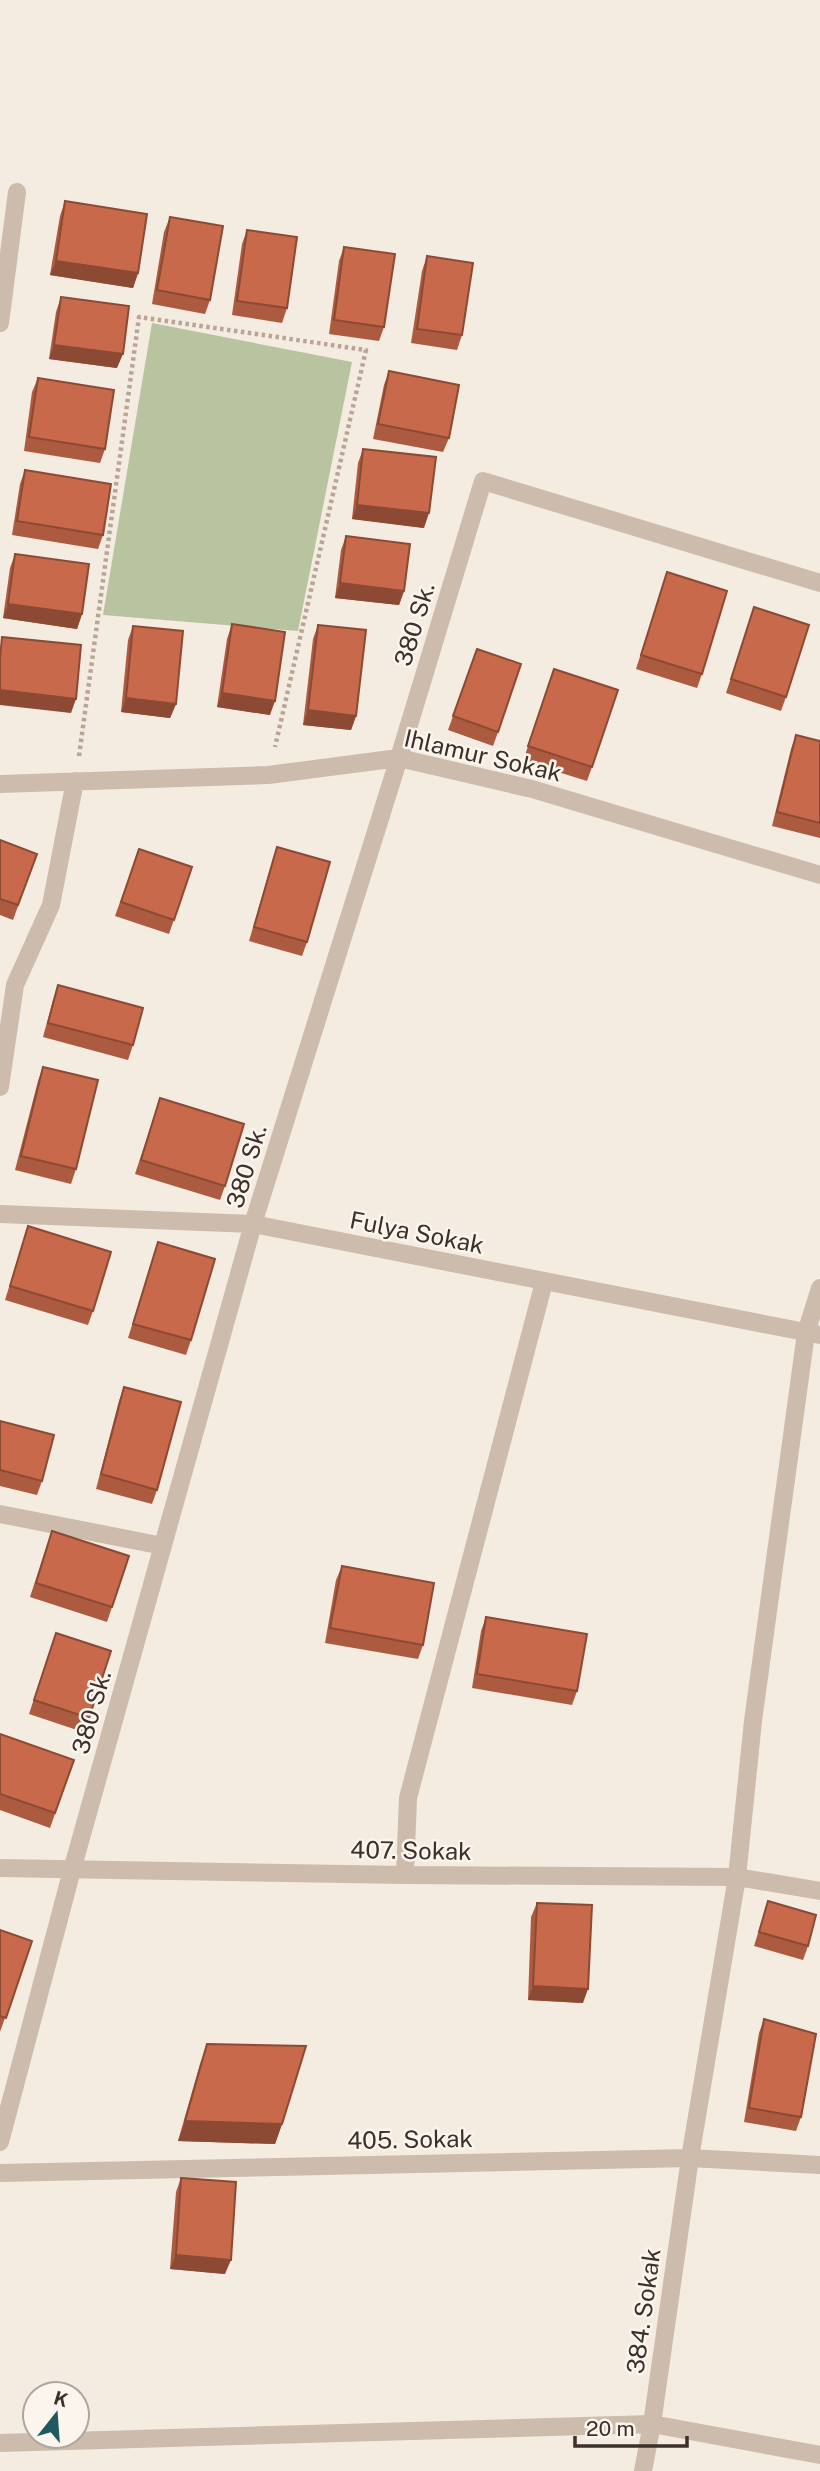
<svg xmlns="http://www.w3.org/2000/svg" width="820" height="2471" font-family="'Public Sans',sans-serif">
	<rect width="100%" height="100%" fill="#f4ebe1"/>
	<path fill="#b8c4a0" d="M152,323L352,362L298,631L103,615Z"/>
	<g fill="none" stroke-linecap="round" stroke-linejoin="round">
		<path stroke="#b9a596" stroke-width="4.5" stroke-dasharray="3.5 3.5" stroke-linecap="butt" d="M79,756L139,317L366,350L275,747"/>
		<path stroke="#cdbbac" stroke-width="18" d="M0,323L17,192
			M0,784L268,775L399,758L532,789L820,875
			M0,1087L15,985L51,905L75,781
			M0,1214L253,1224L820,1335
			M0,1514L163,1546
			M0,1868L405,1875L737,1877L820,1891
			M405,1875L408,1798L544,1282
			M0,2142L72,1870L253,1224L399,758L483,481L820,583
			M0,2173L690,2158L820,2165
			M0,2443L652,2424L820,2455
			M643,2471L652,2424L690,2158L737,1877L753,1721L806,1333L820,1288"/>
	</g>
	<path fill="#ac5a40" d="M65,201L138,273L133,288L50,275L60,216Z
		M170,217L210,300L205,314L152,304L164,232Z
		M247,230L287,308L282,323L232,315L242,244Z
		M344,247L384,327L379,341L329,334L339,261Z
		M427,256L462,335L457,350L411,343L422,271Z
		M61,297L117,368L49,359L56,312Z
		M389,371L449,438L443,452L373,439L384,385Z
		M38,378L105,449L100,463L24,451L32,392Z
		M363,449L424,528L352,519L358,463Z
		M25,470L103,535L98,549L12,535L20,484Z
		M346,536L404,591L399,605L335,598L341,550Z
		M15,554L82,614L77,629L3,618L10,568Z
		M667,572L702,674L697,688L636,669Z
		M754,607L786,697L781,711L726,693Z
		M232,624L270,715L217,707L227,639Z
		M318,625L356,716L351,730L303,725L313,639Z
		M133,626L176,704L170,718L121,712L128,640Z
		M477,649L498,732L493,746L448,730Z
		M549,684L592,767L587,781L523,761Z
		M796,735L820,741V838L772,826L791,749Z
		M0,840L37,854L13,920L0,915Z
		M277,847L307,942L302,956L249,941L272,862Z
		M139,849L192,867L169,934L115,916Z
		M58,985L133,1045L128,1060L43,1037L53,1000Z
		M43,1067L76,1169L71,1184L15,1170L38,1081Z
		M160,1098L225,1186L220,1200L135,1174Z
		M28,1226L93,1311L88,1325L5,1300Z
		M158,1242L191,1340L186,1355L128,1338Z
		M124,1387L157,1490L152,1504L96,1489L119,1401Z
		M0,1421L42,1481L37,1495L0,1486Z
		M47,1545L112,1607L107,1622L30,1597Z
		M342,1566L423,1645L418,1659L325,1643L336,1580Z
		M486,1617L577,1691L572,1705L472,1688L481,1631Z
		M51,1647L89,1718L83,1732L29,1714Z
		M0,1734L74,1760L50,1828L0,1810Z
		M768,1901L808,1946L803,1960L754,1946Z
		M537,1903L583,2003L528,2000L531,1917Z
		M0,1930L32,1941L0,2032Z
		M764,2019L801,2117L796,2131L744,2122L759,2033Z
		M207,2044L282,2124L275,2144L178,2141L200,2064Z
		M181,2178L225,2274L170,2269L176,2192Z"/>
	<path fill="#8c4a34" d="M56,261L138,273L133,288L50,275Z
		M54,345L123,354L117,368L49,359Z
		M357,505L429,513L424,528L352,519Z
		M340,583L404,591L399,605L335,598Z
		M8,604L82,614L77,629L3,618Z
		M0,690L76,699L71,713L0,705Z
		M222,693L275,701L270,715L217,707Z
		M126,698L176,704L170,718L121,712Z
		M308,710L356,716L351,730L303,725Z
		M533,1986L588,1989L583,2003L528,2000Z
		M185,2121L282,2124L275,2144L178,2141Z
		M176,2255L231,2260L225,2274L170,2269Z"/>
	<path fill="#c8694b" stroke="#8c4a34" stroke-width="2" d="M65,201L147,214L138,273L56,261Z
		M170,217L223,226L210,300L157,290Z
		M247,230L297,237L287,308L237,301Z
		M344,247L395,254L384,327L334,320Z
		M427,256L473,263L462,335L417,329Z
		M61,297L129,306L123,354L54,345Z
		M389,371L459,385L449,438L378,424Z
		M38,378L114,390L105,449L29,437Z
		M363,449L436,457L429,513L357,505Z
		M25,470L111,484L103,535L17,521Z
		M346,536L410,544L404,591L340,583Z
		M15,554L89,564L82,614L8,604Z
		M667,572L727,591L702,674L641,655Z
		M754,607L809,625L786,697L731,679Z
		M232,624L285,632L275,701L222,693Z
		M318,625L366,630L356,716L308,710Z
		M133,626L183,631L176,704L126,698Z
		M2,637L81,645L76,699L0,690V658Z
		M477,649L521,664L498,732L453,716Z
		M554,669L618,690L592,767L528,746Z
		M796,735L820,741V823L777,812Z
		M0,840L37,854L18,905L0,899Z
		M277,847L330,862L307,942L254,927Z
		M139,849L192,867L174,920L121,902Z
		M58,985L143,1008L133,1045L48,1023Z
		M43,1067L98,1080L76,1169L21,1156Z
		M160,1098L244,1124L225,1186L141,1160Z
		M28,1226L111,1252L93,1311L10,1286Z
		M158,1242L215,1259L191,1340L133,1324Z
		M124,1387L181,1402L157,1490L101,1474Z
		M0,1421L54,1435L42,1481L0,1470Z
		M52,1531L129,1556L112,1607L36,1583Z
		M342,1566L434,1583L423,1645L330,1628Z
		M486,1617L587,1634L577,1691L477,1674Z
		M56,1633L111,1651L89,1718L34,1700Z
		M0,1734L74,1760L55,1813L0,1794Z
		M768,1901L816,1915L808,1946L759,1932Z
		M537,1903L592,1905L588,1989L533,1986Z
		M0,1930L32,1941L6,2018L0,2016Z
		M764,2019L816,2034L801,2117L749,2108Z
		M207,2044L306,2046L282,2124L185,2121Z
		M181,2178L236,2182L231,2260L176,2255Z"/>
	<g text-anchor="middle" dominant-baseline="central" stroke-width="5" stroke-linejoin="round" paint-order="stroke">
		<g font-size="24" fill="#3b302b" stroke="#fbf5ee">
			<text transform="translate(414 624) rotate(-73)">380 Sk.</text>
			<text transform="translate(483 755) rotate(13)">Ihlamur Sokak</text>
			<text transform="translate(246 1166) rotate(-73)">380 Sk.</text>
			<text transform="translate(417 1232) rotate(11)">Fulya Sokak</text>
			<text transform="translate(91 1712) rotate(-74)">380 Sk.</text>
			<text transform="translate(411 1850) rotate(1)">407. Sokak</text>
			<text transform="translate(410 2139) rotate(-1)">405. Sokak</text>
			<text transform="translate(643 2311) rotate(-82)">384. Sokak</text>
		</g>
	</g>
	<g transform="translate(56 2415) rotate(17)"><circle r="33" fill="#fbf5ee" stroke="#aea6a0" stroke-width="2"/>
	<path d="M0-5L12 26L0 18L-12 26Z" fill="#1f5a5e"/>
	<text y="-10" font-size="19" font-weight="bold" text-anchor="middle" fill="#3b302b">K</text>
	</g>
	<path d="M575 2436v10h112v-10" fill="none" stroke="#3b302b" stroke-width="3.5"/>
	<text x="586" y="2436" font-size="21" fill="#3b302b" stroke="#fbf5ee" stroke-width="5" paint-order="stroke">20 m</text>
</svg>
